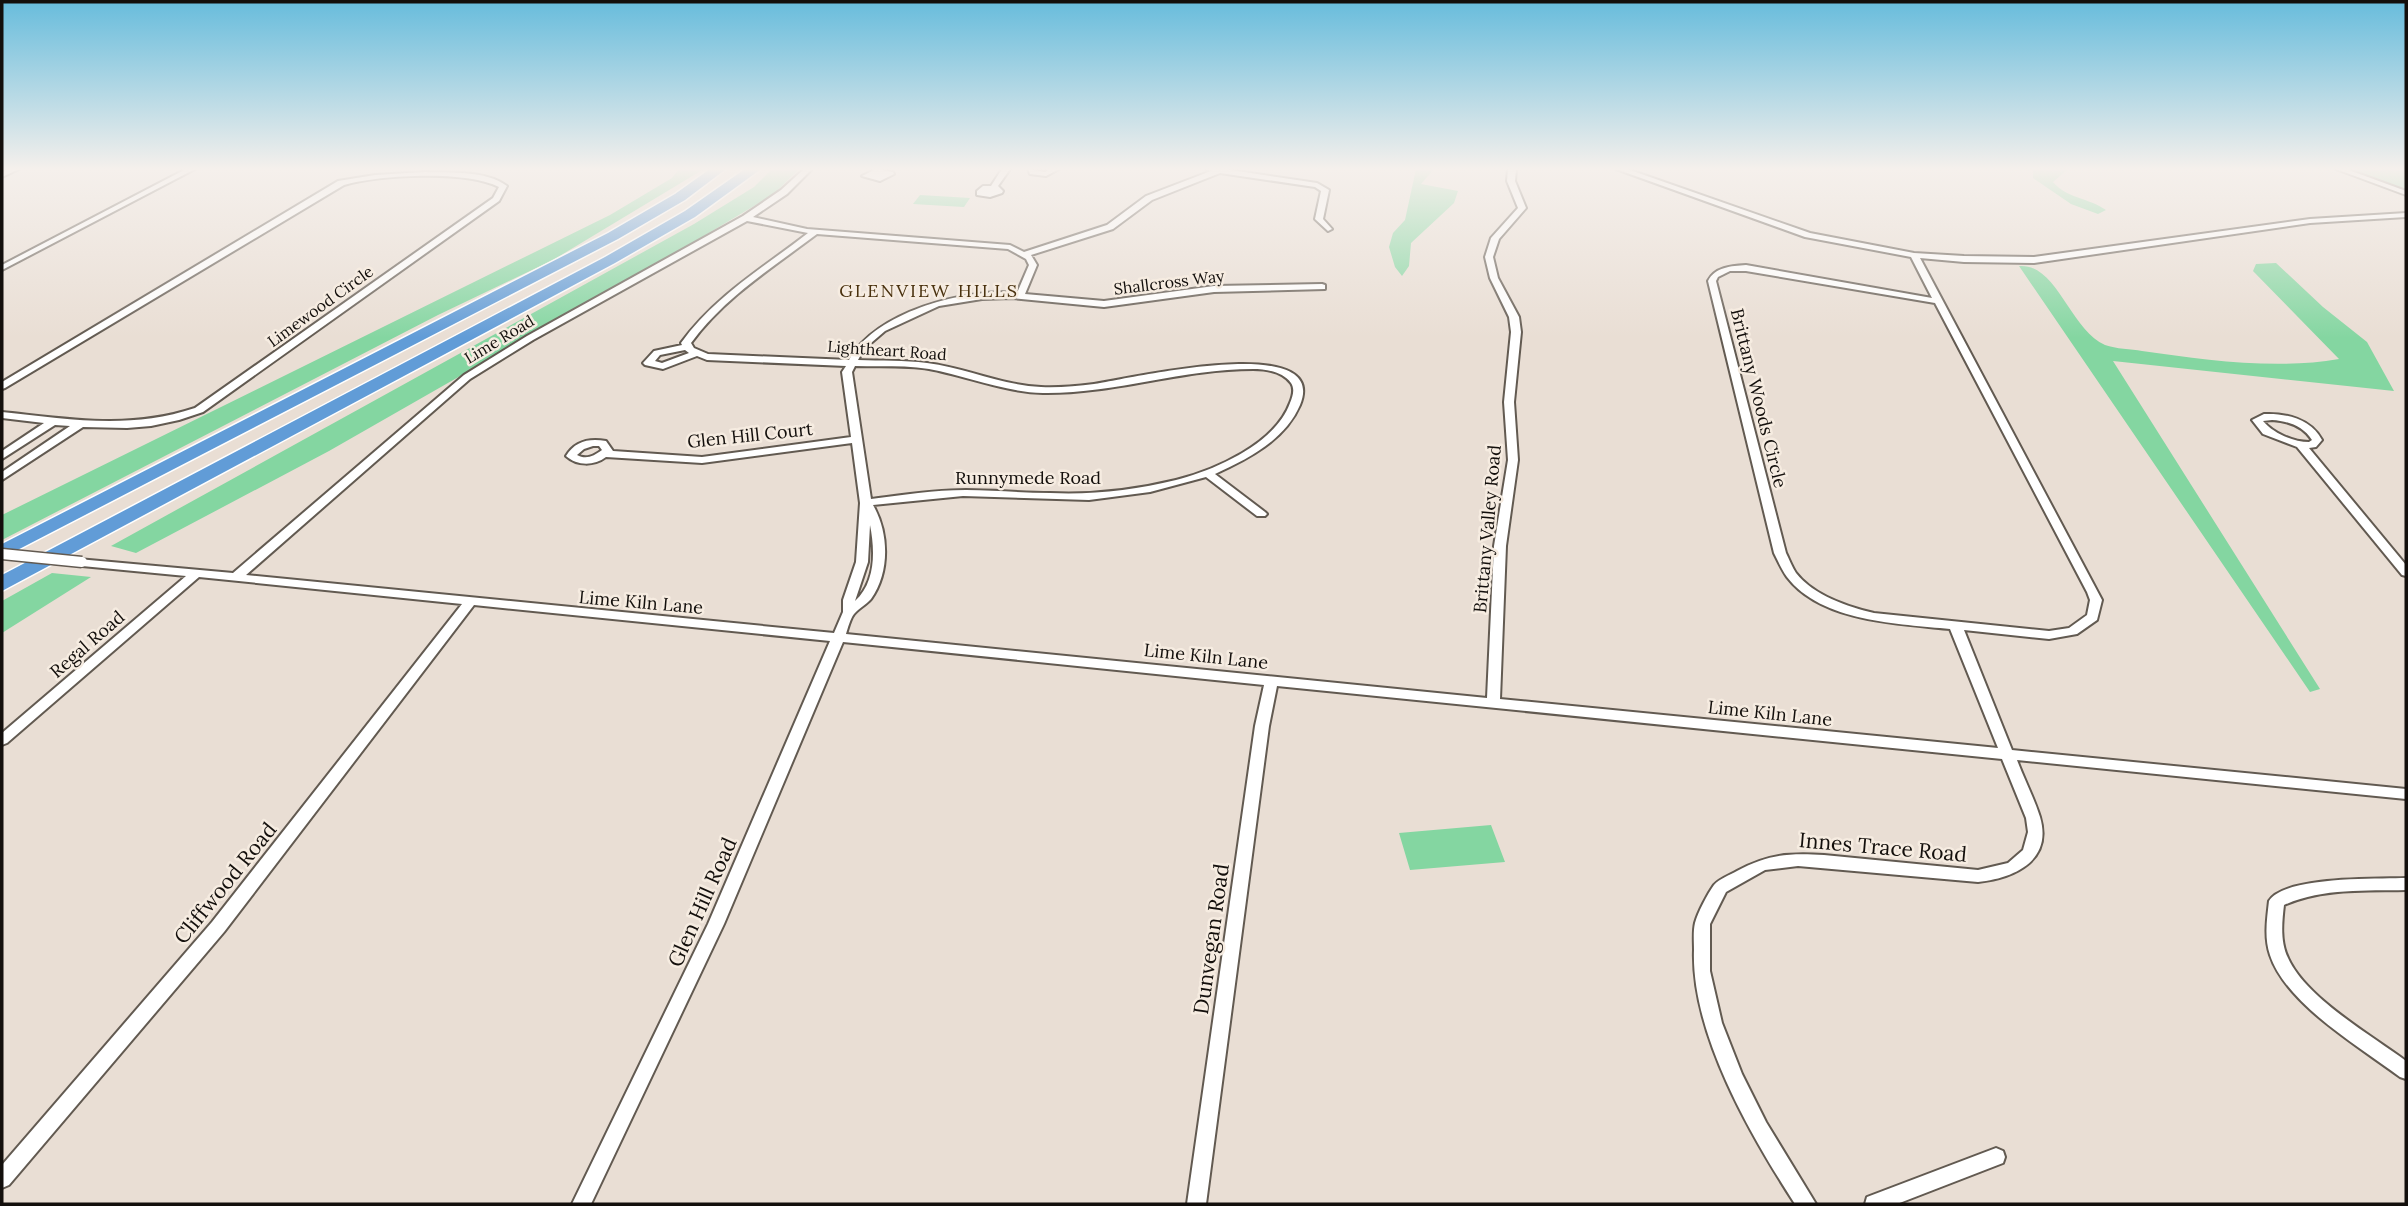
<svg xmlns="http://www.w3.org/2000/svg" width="2408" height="1206" font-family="Lora,serif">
	<rect width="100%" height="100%" fill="#e9ded4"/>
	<path fill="#84d6a1" d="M679,169H704L553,260L438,315L2,540V515L610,215L672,178Z
		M772,169H799L774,194L682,249L329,451L136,553L111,546L694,224L754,187Z
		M1416,169H1434L1421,184L1458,191L1454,203L1411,243L1409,266L1402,276L1395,267L1389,247L1393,233L1405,220Z
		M2033,169H2068L2053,182C2066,198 2089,198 2106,210L2098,214L2071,204L2033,178Z
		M2346,169H2406V190H2405Z
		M920,195L970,198L964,207L913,204Z
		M2276,263L2323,307L2367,342L2394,391L2113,361L2320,689L2310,692L2019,266C2057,263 2070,330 2105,345C2116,349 2131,349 2142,351C2205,360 2276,370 2339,359L2253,271L2256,264Z
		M52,573L91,577L2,633V601Z
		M1491,825L1505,862L1410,870L1399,833Z"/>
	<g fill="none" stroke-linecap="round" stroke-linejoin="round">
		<g stroke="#625a51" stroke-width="4">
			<path id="minor" d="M9,169H19L2,177V172Z
				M186,169H195L2,270V265Z
				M804,169H812L787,194L753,217L807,229L1010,245L1024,252L1107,225L1146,196L1211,171L1206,169H1224L1317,183L1329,190L1323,219L1332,229L1328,231L1315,219L1321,191L1315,187L1220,173L1152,200L1113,229L1031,255L1037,265L1025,294L1104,301L1214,286L1322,284L1325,285V289L1214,292L1104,307L1012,298L982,299L939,306L885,331L864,349L858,360C881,361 904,360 927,363C966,368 1001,385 1041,387C1058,388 1077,386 1094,384C1123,380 1331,330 1300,405C1285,440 1248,459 1215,474L1265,512L1267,514L1265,516H1257L1206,477L1150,492L1089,500L963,496L873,505C889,533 890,572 871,599C866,605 859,608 854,614C850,619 848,628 846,634L1487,698L1494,546L1508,460L1504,402L1511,332L1509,317L1490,278L1485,257L1491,238L1518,208L1507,181L1508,169H1516L1515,181L1526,208L1499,239L1493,257L1498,278L1519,317L1521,332L1514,402L1518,460L1506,546L1500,699L1998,748L1950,629C1900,624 1821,622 1787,577C1782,570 1778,561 1774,553L1708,281C1715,267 1731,266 1746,265L1932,298L1911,257L1805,237L1616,169H1627L1810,233L1914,253L1964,256L2034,257L2310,219L2406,213V217L2310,223L2034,263L1964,262L1920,258L2102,600L2097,620L2077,634L2049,639L1964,630L2012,750L2406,789V799L2017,760C2024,779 2034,798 2040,817C2053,861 2014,878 1978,882L1798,866L1765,870L1726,892L1710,924V971L1722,1023L1742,1074L1766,1122L1816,1204H1795C1751,1136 1691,1033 1694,950C1694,942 1693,931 1695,923C1698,912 1707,895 1714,885C1719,879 1730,875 1737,871C1768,854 1789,853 1824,855L1978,870L2008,863L2023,850L2028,832L2026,818L2002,759L1277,686L1269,726L1206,1204H1187L1255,726L1264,685L843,642L724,924L591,1204H572L708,924L830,641L474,605L224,932L9,1185L2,1188V1165L212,922L462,604L199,577L7,743L2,745V733L186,576L82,566L78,565L76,562L78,559L233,573L464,375L527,336L743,216L781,190ZM747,221L808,233C763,268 715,296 681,343L682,345L654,351L643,363L645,365L663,369L697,356L707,360L846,366L842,372L851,437L702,457L613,451L606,441C589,438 575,441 566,456C577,466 594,466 606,457L702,463L852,443L860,503L856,562L843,600V612L834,633L246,575L470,379L533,340ZM817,234L1008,249L1026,259L1029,265L1017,293C965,288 875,312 849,360L708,354L694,348L691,343C725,297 772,268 817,234ZM1730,271H1746L1935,303L2087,592L2090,600L2087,615L2069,628L2049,631L1874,613C1848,607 1813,595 1796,573C1792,567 1789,559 1786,553L1716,281L1718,277ZM685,350L689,353L662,363L655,361L660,355ZM855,366C879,367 905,365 929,369C967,376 1004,392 1043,393C1114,394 1182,369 1253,369C1266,369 1283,372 1291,383C1295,389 1293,396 1290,403C1275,444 1215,470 1176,480C1135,490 1092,495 1050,493C1022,493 994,490 966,490C934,490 902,495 871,499L852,372ZM593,446H599L602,450C594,456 586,460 577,455L584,449ZM870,525C875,550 876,582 855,601L868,562Z
				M876,169L893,172L894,174L880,181L862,176Z
				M1002,169H1010L998,186L1003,191L1002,193L990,197L977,195V191L983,186H991Z
				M1028,169L1045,172L1050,169H1059L1046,176L1030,174Z
				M2336,169H2346L2406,191V195Z
				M425,172C451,173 485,170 507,186L499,201L203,412L179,420L151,426L127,428L83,427L2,480V472L70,426L55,425L2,459V451L44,423L2,418V412C69,419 129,430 195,408L493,198L499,187C464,170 381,175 344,185L5,388L2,389V382L338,181L375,175Z
				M2264,414C2286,413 2311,419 2322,440L2316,447L2309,448L2406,565V576L2402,575L2297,447L2263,434L2252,420ZM2272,420C2288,421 2303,426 2312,440L2309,442C2293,442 2273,433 2263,421Z
				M2406,878V890C2365,891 2322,888 2284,905C2282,922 2280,942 2288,958C2306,998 2371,1035 2406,1061V1079L2400,1077C2360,1047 2286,1004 2270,955C2264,937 2267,919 2269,901C2284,876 2378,879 2406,878Z
				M1996,1148L2003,1151L2005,1157L2003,1163L1897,1204H1865L1867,1197Z"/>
		</g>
		<g stroke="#fff" stroke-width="3">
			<path id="motorway" d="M710,169H726L685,200L618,239L2,558V544L608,233L675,194Z
				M745,169H761L695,217L615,263L2,591V575L605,257L685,211Z"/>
		</g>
		<use href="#minor" fill="#fff" fill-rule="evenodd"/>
		<use href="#motorway" fill="#619cd7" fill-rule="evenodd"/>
		<g stroke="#625a51" stroke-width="13" stroke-linecap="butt">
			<path id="minor-bridge" d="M2,554L82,562"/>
		</g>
		<use href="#minor-bridge" stroke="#fff" stroke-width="10"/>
	</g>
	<linearGradient id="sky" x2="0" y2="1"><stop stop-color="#67bcdc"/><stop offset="0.5" stop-color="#f5f0ec"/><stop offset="1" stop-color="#f5f0ec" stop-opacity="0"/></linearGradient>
	<rect width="2408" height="338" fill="url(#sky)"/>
	<g text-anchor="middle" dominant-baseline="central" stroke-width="5" stroke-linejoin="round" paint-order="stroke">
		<g font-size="16" fill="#130f0c" stroke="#f6ece1">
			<text transform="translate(1169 282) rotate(-7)">Shallcross Way</text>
			<text transform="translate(320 306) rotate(-36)">Limewood Circle</text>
			<text transform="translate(499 339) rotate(-31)">Lime Road</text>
			<text transform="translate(887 350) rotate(4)">Lightheart Road</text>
		</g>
		<g font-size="18" letter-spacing="2" fill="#49310e" stroke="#f6ece1">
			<text x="929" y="290">GLENVIEW HILLS</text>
		</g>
		<g font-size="18" fill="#130f0c" stroke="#f6ece1">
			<text transform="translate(1759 398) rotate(76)">Brittany Woods Circle</text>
			<text transform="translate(750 435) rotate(-6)">Glen Hill Court</text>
			<text x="1028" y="477">Runnymede Road</text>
			<text transform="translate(1487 529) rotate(-85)">Brittany Valley Road</text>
			<text transform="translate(641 602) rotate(5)">Lime Kiln Lane</text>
			<text transform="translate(87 644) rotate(-41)">Regal Road</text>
			<text transform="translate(1206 656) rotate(6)">Lime Kiln Lane</text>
			<text transform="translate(1770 713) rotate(6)">Lime Kiln Lane</text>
		</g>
		<g font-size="21" fill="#130f0c" stroke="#f6ece1">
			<text transform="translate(1883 847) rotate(5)">Innes Trace Road</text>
			<text transform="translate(225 883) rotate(-51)">Cliffwood Road</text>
			<text transform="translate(702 902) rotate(-66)">Glen Hill Road</text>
			<text transform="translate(1211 939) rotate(-82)">Dunvegan Road</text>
		</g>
	</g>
	<rect width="2408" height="1206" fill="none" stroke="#130f0c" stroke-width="7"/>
</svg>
